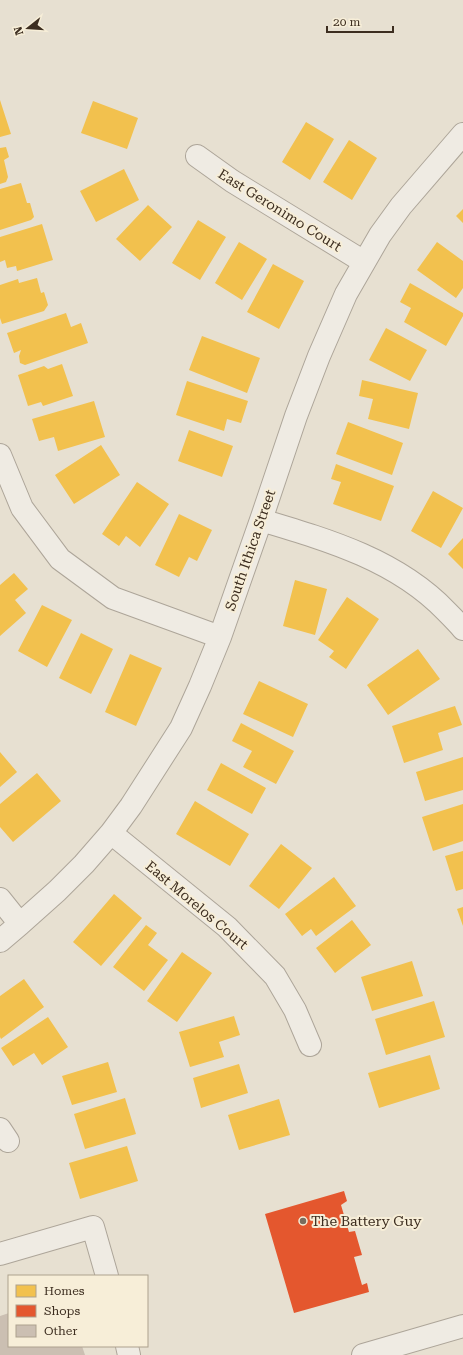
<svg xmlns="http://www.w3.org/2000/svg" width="463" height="1355" font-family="'Roboto Serif',serif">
	<rect width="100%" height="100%" fill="#e7e0d1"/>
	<path fill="#f2c14e" d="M0,100L11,134L0,137Z
		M93,101L138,118L127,149L81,133Z
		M306,122L334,139L310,180L282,162Z
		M349,140L377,158L352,200L323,182Z
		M6,147L9,157L4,160L8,177L6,182L0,184V148Z
		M124,169L139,200L96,222L80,191Z
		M21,183L27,203H30L34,217L31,220L0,230V189Z
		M148,205L172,227L140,261L116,239Z
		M463,209V223L456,216Z
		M198,220L226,237L200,280L172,263Z
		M42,224L53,260L17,271L16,266L7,268L5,260L0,262V237Z
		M239,242L267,259L242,300L215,283Z
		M437,242L463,261V288L456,298L417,270Z
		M273,264L304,281L279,329L247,312Z
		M37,278L41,293L44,292L48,305L44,311L2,324L0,318V285L18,279L19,283Z
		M410,283L463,313V316L446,346L404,322L411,308L400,302Z
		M66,313L71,327L81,323L88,343L25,365L20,363L19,356L21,350L14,353L7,333Z
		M386,328L427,350L410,381L369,360Z
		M202,336L260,358L247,393L189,370Z
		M62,364L73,396L43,406L41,402L28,406L18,375L44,366L48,369Z
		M362,380L418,393L409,429L368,419L373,399L359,396Z
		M187,381L248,401L241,423L227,419L224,431L176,415Z
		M94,401L105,437L58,451L54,437L39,441L32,419Z
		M348,422L403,443L392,475L336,454Z
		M189,430L233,446L222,477L178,461Z
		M101,445L120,475L74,504L55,475Z
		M336,464L394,486L381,521L333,504L341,482L331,479Z
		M137,482L169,504L140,547L126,536L119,546L102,534Z
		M433,491L463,508L441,548L411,531Z
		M179,514L212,530L197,561L189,557L179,577L155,565Z
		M463,538V569L448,554Z
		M14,573L28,589L15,600L26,613L0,636V585Z
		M295,580L327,589L315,635L283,626Z
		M347,597L379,619L346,669L329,657L334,651L318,640Z
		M42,605L72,620L47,667L18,651Z
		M81,633L113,649L91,694L59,678Z
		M418,649L440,679L388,715L367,685Z
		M130,654L162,668L136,726L105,712Z
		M259,681L308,704L293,737L243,714Z
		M455,706L462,725L438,733L443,750L404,763L392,726Z
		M241,723L294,751L276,784L243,767L252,751L232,741Z
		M0,752L17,772L0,787Z
		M463,757V790L425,801L416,772Z
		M221,763L266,788L252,814L207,790Z
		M37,773L61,801L13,842L0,827V804Z
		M195,801L249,834L230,866L176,834Z
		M463,804V841L433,851L422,817Z
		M281,844L312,868L279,909L249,886Z
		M463,851V889L456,891L445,856Z
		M334,877L356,906L316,936L311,929L302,936L285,914Z
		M114,894L142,918L101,966L73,942Z
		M463,907V926L457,909Z
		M352,920L371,945L335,973L316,948Z
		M146,925L157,933L148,945L168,960L144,991L113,967Z
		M182,952L212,973L177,1022L147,1001Z
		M412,961L423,996L372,1011L361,977Z
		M24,979L44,1007L1,1039L0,1037V996Z
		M434,1001L445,1037L386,1055L375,1019Z
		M234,1016L240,1035L219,1042L224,1057L190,1067L179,1032Z
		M48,1017L68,1047L42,1065L34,1053L13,1066L1,1048Z
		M430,1055L440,1089L379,1108L368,1073Z
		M108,1062L117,1092L72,1105L62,1076Z
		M239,1064L248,1093L201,1108L193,1078Z
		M125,1098L136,1134L85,1149L74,1114Z
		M279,1099L290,1135L239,1150L228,1115Z
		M127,1146L138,1181L80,1199L69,1163Z"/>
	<path fill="#e4572e" d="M344,1191L347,1201L341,1205L349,1232L355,1231L362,1255L354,1257L362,1285L367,1283L369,1292L294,1313L265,1214Z"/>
	<path fill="#cbbfb2" d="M9,1313V1346H82L85,1355H0V1316Z"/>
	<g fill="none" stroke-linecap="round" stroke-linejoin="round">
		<g stroke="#ada599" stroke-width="24">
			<path id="minor" d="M197,156L232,181L364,262
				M0,455L22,508L60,559L113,598L220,637
				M261,520C328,540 397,560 446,611C452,617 458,623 463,629
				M111,833L227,927L275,976L295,1010L310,1045
				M0,899L20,924
				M0,941L20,924L57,891L84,864L111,833L131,806L181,728L200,686L220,637L261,520L296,416L319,356L346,294L380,235L401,206L463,134
				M0,1129L8,1141
				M0,1254L93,1227L107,1276
				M127,1346L129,1355
				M363,1355L463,1326"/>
		</g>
		<use href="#minor" stroke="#efebe3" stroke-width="22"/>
	</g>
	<circle fill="#786c5e" stroke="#f7eed8" stroke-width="1.5" cx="303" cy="1221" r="4"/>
	<g text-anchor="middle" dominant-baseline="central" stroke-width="4" stroke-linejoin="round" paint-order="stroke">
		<g font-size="14" fill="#3d2e20" stroke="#f7eed8">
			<text transform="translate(280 210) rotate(32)">East Geronimo Court</text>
			<text transform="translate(250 550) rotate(-71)">South Ithica Street</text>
			<text transform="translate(197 905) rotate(40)">East Morelos Court</text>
		</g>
		<g font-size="14" fill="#3d2e20" stroke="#f7eed8" text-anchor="start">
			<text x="311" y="1221">The Battery Guy</text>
		</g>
	</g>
	<rect x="8" y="1275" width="140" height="72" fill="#f7eed8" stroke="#ada18e"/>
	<rect x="16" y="1285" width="20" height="12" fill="#f2c14e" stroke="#ada18e"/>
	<text x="44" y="1295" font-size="12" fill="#3d2e20">Homes</text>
	<rect x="16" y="1305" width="20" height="12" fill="#e4572e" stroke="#ada18e"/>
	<text x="44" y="1315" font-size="12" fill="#3d2e20">Shops</text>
	<rect x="16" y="1325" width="20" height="12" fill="#cbbfb2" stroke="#ada18e"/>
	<text x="44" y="1335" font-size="12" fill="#3d2e20">Other</text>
	<g transform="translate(28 28) rotate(253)" stroke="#f7eed8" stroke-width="3" paint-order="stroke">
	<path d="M0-3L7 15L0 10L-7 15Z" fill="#3d2e20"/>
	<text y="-6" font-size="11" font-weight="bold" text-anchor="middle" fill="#3d2e20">N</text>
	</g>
	<path d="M327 26v6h66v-6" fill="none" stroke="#3d2e20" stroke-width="2"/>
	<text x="333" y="26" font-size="12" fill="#3d2e20" stroke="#f7eed8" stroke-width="3" paint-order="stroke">20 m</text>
</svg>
